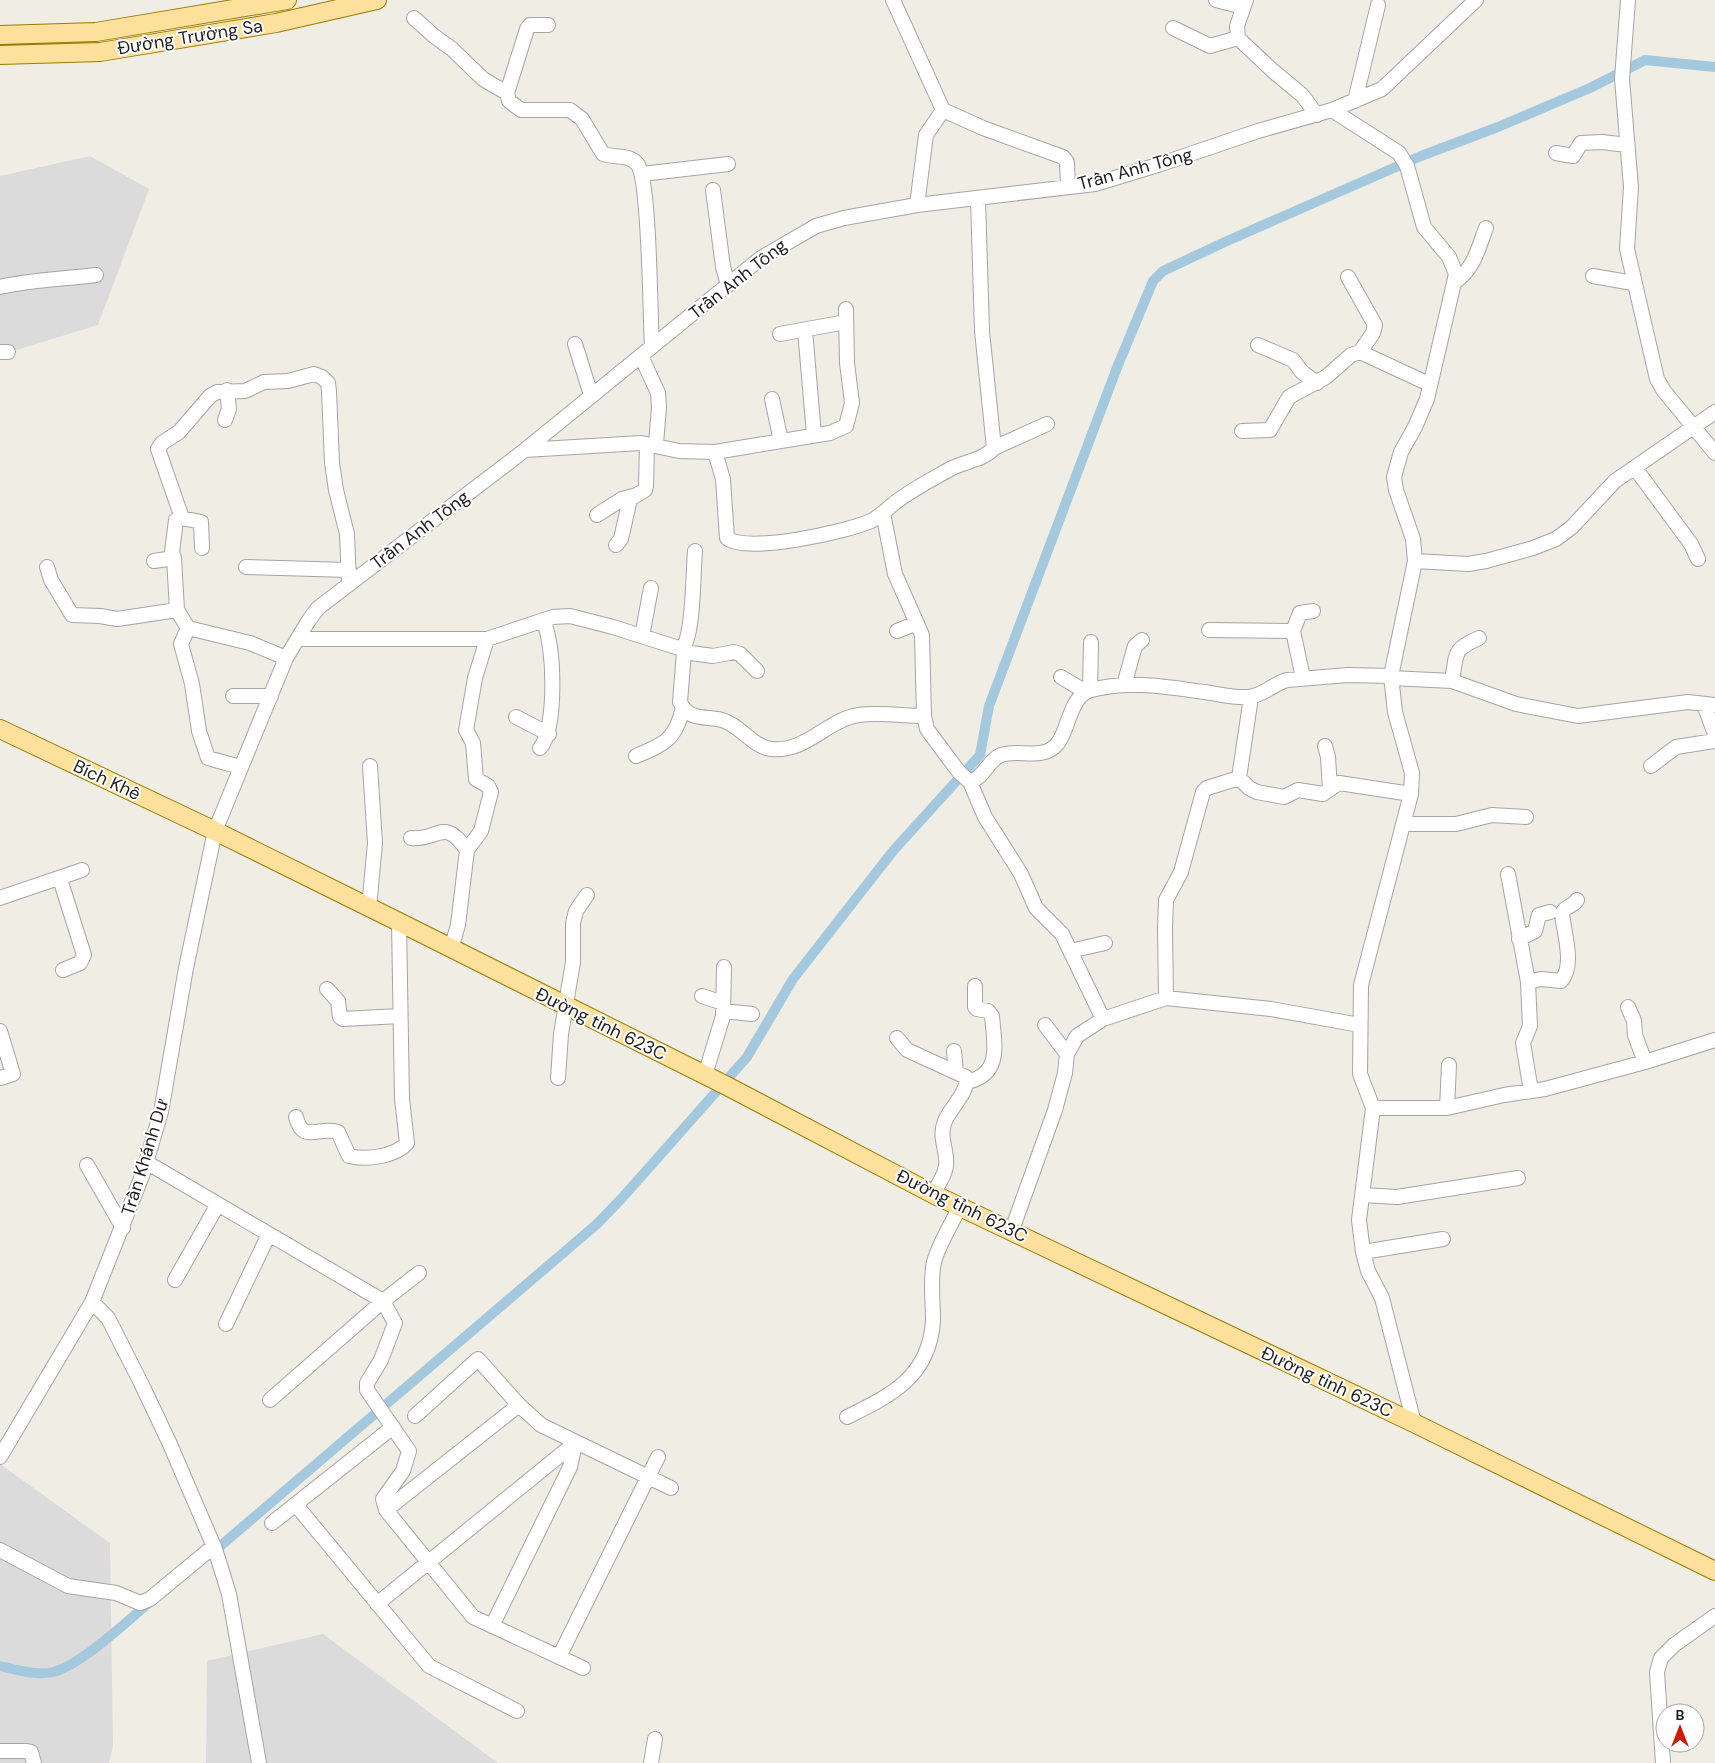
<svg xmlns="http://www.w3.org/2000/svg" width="1715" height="1763" font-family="'DM Sans',sans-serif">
	<rect width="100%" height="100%" fill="#efede4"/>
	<path fill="#dcdbdb" d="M90,156L149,189L98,325L0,355V176Z
		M0,1464L110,1543L113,1746L109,1763H0Z
		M323,1634L498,1763H206L207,1661Z"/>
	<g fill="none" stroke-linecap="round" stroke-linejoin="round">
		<path stroke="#a4c9de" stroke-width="10" d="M211,1554L597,1224L622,1198L747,1057L793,979L893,851L980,755L989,706L1118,365L1153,281L1163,271L1227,241L1421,156L1498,127L1590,88L1645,60L1715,67
			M0,1666C17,1670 36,1676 53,1672C81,1665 127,1621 150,1602"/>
		<g stroke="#a5a5a5" stroke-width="16">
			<path id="minor" d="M893,0L943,110L926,135L917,205
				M1216,0L1243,7
				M1246,0L1237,26L1238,38L1273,71L1302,95L1317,115
				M1628,0L1622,79L1631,187L1627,249L1657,379L1664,391L1715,453
				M414,18L434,36L452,49L483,79L507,93
				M548,25H530L527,29L507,93L509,101L521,110H570L582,119L603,154C615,158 631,154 638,165C650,183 650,318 652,347
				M1173,28L1210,46L1238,38
				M1355,101L1378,5
				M943,110L983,128L1063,157L1067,162L1068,187
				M1332,110L1399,153L1407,166L1424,227L1449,257L1456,274L1427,399L1415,427L1401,452L1394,477L1396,490L1413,539L1415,561L1391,676L1395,712L1412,773L1411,794L1361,985L1360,1074L1373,1108L1359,1220L1363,1252L1368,1271L1382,1298L1414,1423
				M1556,153L1573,156L1581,143L1602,142L1627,145
				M642,174L728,164
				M713,190L723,267L728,285
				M1593,276L1633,283
				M1348,277L1375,325L1373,333L1360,352
				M1455,282C1474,269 1478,249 1486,228
				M0,287C31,280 64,279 96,275
				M805,330L814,435
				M780,334L846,322
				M575,344L591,395
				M1258,345L1293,360L1302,372L1317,383
				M0,352H8
				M641,356L658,393L659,407L656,444
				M772,399L781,441
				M225,420L229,409L227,390
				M1242,431L1270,430L1289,397L1326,377L1351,355L1360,352L1429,384
				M994,448L1047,424
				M525,450L641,443L679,451L715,452L723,479L727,538C747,554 846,532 871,521C879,517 885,511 892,505C909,491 931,480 950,469C965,461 982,461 994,448L982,331L978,199
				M715,452L830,433L846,426L852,403L847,363L846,309
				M1635,468L1691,544L1698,559
				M883,513L895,574L922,635L924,716L927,729L935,740L959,772L970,782L985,817L1021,874L1036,908L1062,934L1103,1019
				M597,515L622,499L633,496
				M182,518L158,449L162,443L179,432L210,396L217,392L245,391L264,382L288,381L314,374L322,377L328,383L329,391L332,463L336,490L347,534L349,583
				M616,545L621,539L630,499L645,490L646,486L647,444
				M202,548L201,522L182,518L176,520L172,552L174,558L177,610L188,628L181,644L192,684L199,731L208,758L240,767
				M154,561L174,558
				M1415,561L1468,564L1486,561L1533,548L1556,539L1572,527L1615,481L1715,412
				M47,567L51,580L72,615L100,616L117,619L177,610
				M246,567L349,570
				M188,628L250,643L286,658
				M1209,630L1293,631L1303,678
				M897,631L917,623
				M1293,631L1300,613L1313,611
				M642,636L651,588
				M298,639H487L553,617L570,616L613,627L682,649L684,652L680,702C688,721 706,716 722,720C740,725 753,747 771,749C806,753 828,719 859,715C880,712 903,716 924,716
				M682,649C694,636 693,571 695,551
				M684,652L713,656L734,652L740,654L757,671
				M1061,677L1086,692
				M1391,678L1452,681L1516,704L1578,716L1688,702L1715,705
				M1452,681C1457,653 1452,650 1479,638
				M1124,685L1135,646L1142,640
				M1090,690L1091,642
				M233,696H271
				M1704,705L1715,734
				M516,717L549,734
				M1325,746L1328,757L1330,789
				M540,748C557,729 555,643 543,621
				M636,756C665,744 675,740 683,708
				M1651,766L1676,747L1715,741
				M1239,778L1249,788L1257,792L1284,797L1298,790L1323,794L1339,783L1411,794
				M970,782C985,777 987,761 1001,755C1019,748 1043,762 1058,743C1069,728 1070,696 1091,690C1128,680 1167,687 1204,692C1219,694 1234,698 1249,697C1264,695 1273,684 1287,680L1348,675L1391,676
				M1404,824H1456L1492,815L1526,817
				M411,838C439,841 443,816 467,850
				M1508,874L1528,982L1530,1026L1523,1043L1531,1091
				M60,879L84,955L80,963L63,970
				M0,898L82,870
				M369,908L375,843L370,766
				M1519,939L1535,931L1539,915L1550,912
				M451,949L458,925L467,850L481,831L491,792L488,786L476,779L473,743L466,730L475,678L487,639
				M1070,951L1105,943
				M1528,982L1541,979L1561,981C1575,966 1564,933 1562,914C1564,906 1573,907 1577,900
				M327,989L338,1001L340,1017L343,1019L400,1016
				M702,996L723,1003
				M1166,998L1165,929L1166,900L1181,872L1203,792L1207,788L1239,778L1251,697
				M1628,1007L1634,1021L1635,1035L1645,1062
				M723,1011L752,1014
				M1045,1025L1067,1054
				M0,1031L13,1074L0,1078
				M897,1038L907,1050L966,1077C969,1092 950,1108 945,1121C938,1138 948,1150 946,1166C945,1176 937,1186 933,1194
				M954,1051L956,1072
				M705,1075L723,1016L724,967
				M558,1078L561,1034L573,962V923L576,911L587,895
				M967,1082C1003,1074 994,1043 992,1016L988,1011L977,1009L975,1007V986
				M1373,1108H1447L1504,1095L1545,1089L1645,1062L1715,1040
				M1447,1108L1449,1065
				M296,1117C303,1144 317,1126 338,1132L349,1156C366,1160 395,1157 407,1143L402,1099L399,922
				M146,1162L383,1301L395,1323L381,1360L367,1383V1390L409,1451L403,1471L383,1499L386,1510L473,1617L583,1668
				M87,1165L123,1228
				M1363,1195L1397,1197L1518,1178
				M1012,1230L1055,1110L1065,1073L1067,1054L1077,1036L1103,1019L1166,998L1271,1009L1360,1025
				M1363,1252L1443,1239
				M175,1280L218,1204
				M92,1302L108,1318L141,1383L169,1442L215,1549L229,1594L259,1763
				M226,1324L269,1234
				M270,1400L383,1301L419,1273
				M415,1416L478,1359L519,1405L541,1425L671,1488
				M847,1417C892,1395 930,1376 933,1320C933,1301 930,1280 934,1262C939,1243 952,1224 960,1206
				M0,1457L92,1302L142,1176L161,1112L186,968L215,831L286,658L309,620L318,608L525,450L761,258L816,226L844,218L917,205L1095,184L1161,164L1258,131L1332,110L1382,89L1476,0
				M296,1505L429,1666L517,1711
				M386,1510L519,1405
				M272,1523L393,1427
				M0,1550L68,1586L116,1593L140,1603L150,1599L214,1546
				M377,1604L575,1443
				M492,1626L570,1467L575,1443
				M559,1657L658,1457
				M0,1751H27L31,1752L34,1763
				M651,1763L655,1739
				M1663,1763L1657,1672L1661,1658L1674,1645L1715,1616"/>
		</g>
		<g stroke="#997b00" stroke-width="20">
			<path id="major" d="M0,35L96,32L287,0
				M0,55L100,52L276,23L377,0
				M0,729L215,831L399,922L727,1086L933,1194L1414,1423L1715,1571"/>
		</g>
		<use href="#minor" stroke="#fff" stroke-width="14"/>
		<use href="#major" stroke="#fde09b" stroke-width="18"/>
	</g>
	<g text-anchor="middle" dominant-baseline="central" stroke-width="4" stroke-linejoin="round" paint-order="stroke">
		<g font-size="18" fill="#1e1e1e" stroke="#fff">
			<text transform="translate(190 37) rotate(-9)">Đường Trường Sa</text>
			<text transform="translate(1135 169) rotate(-15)">Trần Anh Tông</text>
			<text transform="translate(738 279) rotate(-38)">Trần Anh Tông</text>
			<text transform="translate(420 530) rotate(-37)">Trần Anh Tông</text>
			<text transform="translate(107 780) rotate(25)">Bích Khê</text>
			<text transform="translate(601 1024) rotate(26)">Đường tỉnh 623C</text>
			<text transform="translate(145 1157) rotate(-73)">Trần Khánh Dư</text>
			<text transform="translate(962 1206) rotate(26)">Đường tỉnh 623C</text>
			<text transform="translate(1327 1382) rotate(25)">Đường tỉnh 623C</text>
		</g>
	</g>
	<g transform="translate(1680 1728)"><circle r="24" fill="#ffffff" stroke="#a5a5a5"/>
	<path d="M0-4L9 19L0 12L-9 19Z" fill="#cd1c00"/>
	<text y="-8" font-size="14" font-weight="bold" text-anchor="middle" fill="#1e1e1e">B</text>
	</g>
</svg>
